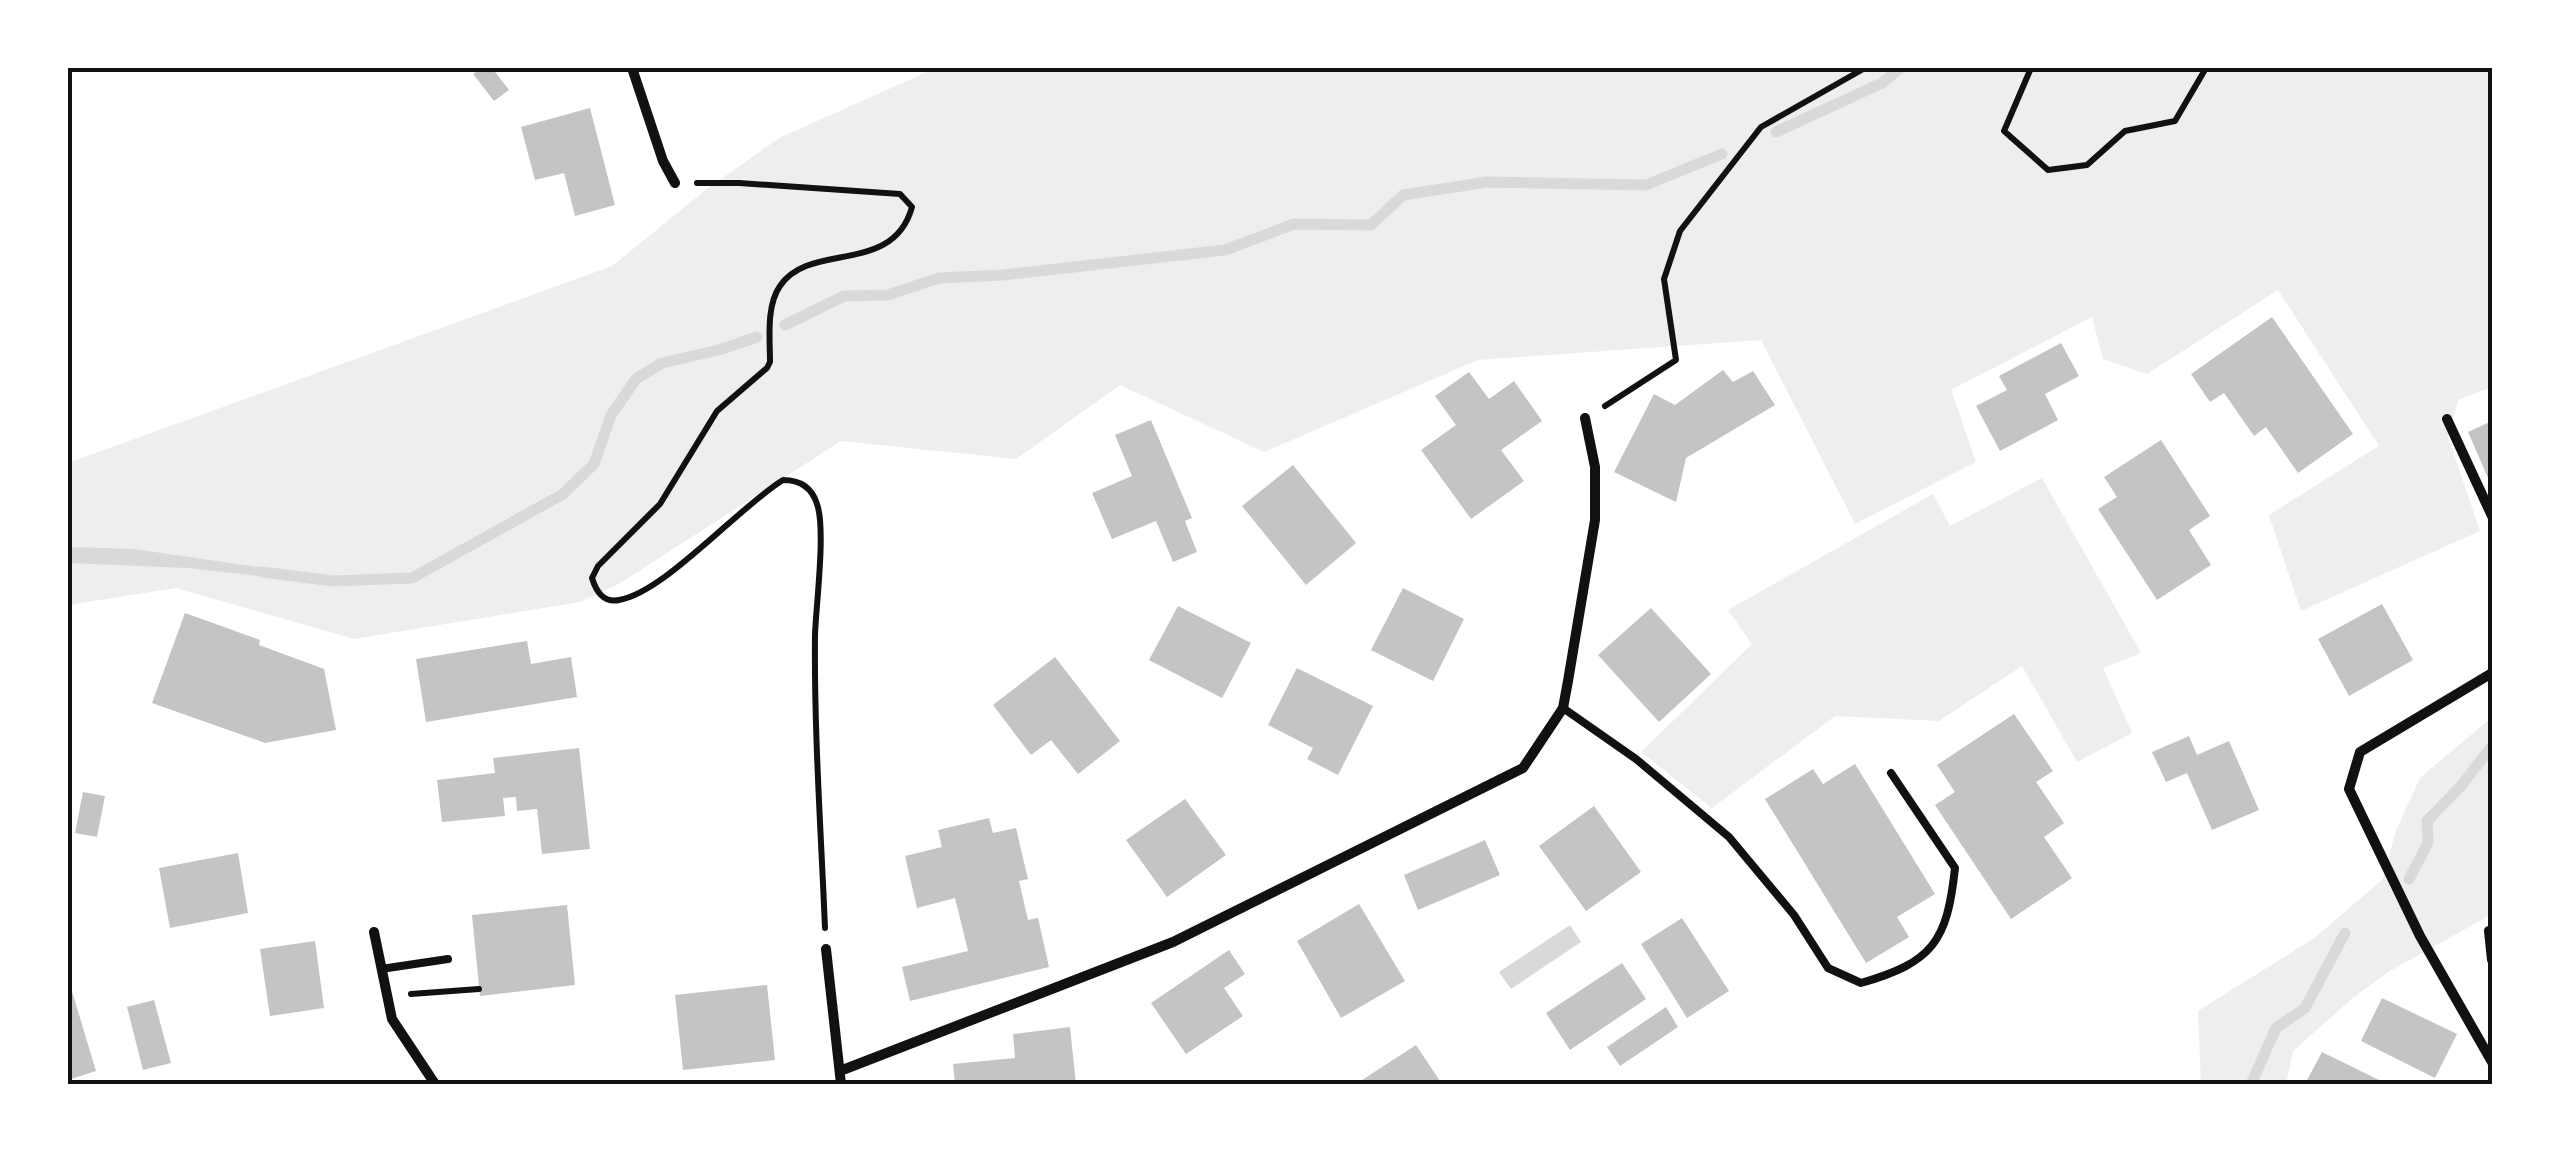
<svg xmlns="http://www.w3.org/2000/svg" width="2560" height="1152" font-family="'Alegreya Sans',sans-serif">
	<rect width="100%" height="100%" fill="#fff"/>
	<path fill="#eee" d="M936,68H2492V387L2458,400L2448,437L2480,531L2301,611L2269,515L2379,446L2278,290L2147,374L2103,359L2092,317L1951,390L1976,462L1855,524L1761,340L1478,360L1264,452L1120,385L1016,459L841,441L617,585L580,602L354,639L176,588L68,605V463L612,266L707,189L779,138Z
		M2042,478L2141,653L2103,668L2132,733L2077,762L2022,666L1939,721L1835,716L1712,808L1641,752L1752,644L1728,610L1933,494L1950,526Z
		M2492,717V914L2390,971L2355,996L2293,1051L2286,1084H2201L2198,1011L2313,939L2383,879L2396,830L2420,778Z"/>
	<path fill="#d9d9d9" d="M68,547L134,549L278,570L276,578L187,568L68,563Z
		M1570,925L1581,942L1511,989L1499,972Z"/>
	<g fill="none" stroke-linecap="round" stroke-linejoin="round">
		<path stroke="#d9d9d9" stroke-width="11" d="M1776,132L1882,83L1900,68
			M785,325L844,296L888,295L939,278L1003,275L1225,250L1294,224L1371,225L1403,195L1487,182L1646,185L1722,154
			M262,572L333,581L412,578L563,494L594,464L611,415L636,379L662,363L719,350L757,337
			M2409,879L2428,843L2427,821L2461,786L2492,746
			M2251,1084L2276,1028L2305,1008L2345,933"/>
	</g>
	<path fill="#c4c4c4" d="M482,68H492L509,90L494,101L473,74Z
		M590,108L615,205L575,216L564,173L535,180L521,127Z
		M2272,317L2353,434L2298,473L2266,427L2254,436L2224,393L2210,402L2191,374Z
		M2061,343L2079,376L2045,394L2058,420L2000,451L1976,406L2007,390L1999,376Z
		M1723,370L1733,382L1753,371L1775,405L1686,458L1676,502L1614,472L1654,394L1675,405Z
		M1469,372L1489,399L1514,381L1542,421L1501,450L1524,481L1471,519L1421,450L1456,425L1435,396Z
		M1151,420L1192,518L1185,521L1197,552L1173,562L1156,521L1112,539L1092,493L1132,476L1115,435Z
		M2492,421V487L2468,432Z
		M2161,440L2210,516L2189,530L2211,565L2157,600L2098,509L2117,497L2104,477Z
		M1293,465L1356,543L1306,585L1242,506Z
		M1403,588L1464,619L1433,681L1371,650Z
		M2382,604L2413,660L2349,696L2318,639Z
		M1178,606L1251,643L1222,698L1149,660Z
		M1651,608L1711,674L1659,722L1598,655Z
		M185,613L260,640L259,645L324,669L336,730L265,743L152,703Z
		M527,641L531,664L571,657L577,697L426,722L416,659Z
		M1055,657L1120,741L1078,774L1051,740L1031,755L993,705Z
		M1297,668L1373,706L1338,775L1307,759L1313,748L1268,725Z
		M2014,714L2053,771L2036,782L2064,823L2044,837L2072,878L2011,919L1935,805L1955,792L1937,765Z
		M2189,736L2197,755L2229,741L2259,810L2212,830L2187,773L2166,782L2152,752Z
		M579,748L590,849L542,854L537,809L517,811L516,797L503,798L505,816L442,822L437,780L495,773L493,758Z
		M1855,764L1935,894L1897,917L1909,937L1866,963L1765,799L1813,769L1823,784Z
		M83,792L105,796L97,837L75,833Z
		M1185,799L1226,855L1167,897L1126,840Z
		M1594,806L1641,872L1586,911L1539,846Z
		M989,818L993,833L1016,828L1028,879L1019,881L1028,920L1038,918L1049,967L910,1001L902,967L968,951L955,898L917,908L905,856L942,847L938,830Z
		M1485,840L1500,875L1418,910L1404,875Z
		M238,853L248,913L170,928L159,868Z
		M1359,904L1405,981L1341,1018L1297,941Z
		M567,905L575,985L480,996L472,915Z
		M1682,918L1729,991L1687,1018L1641,944Z
		M315,941L324,1008L270,1016L260,949Z
		M1229,950L1245,974L1224,988L1243,1016L1186,1054L1151,1003Z
		M1622,963L1646,999L1570,1050L1546,1013Z
		M767,985L775,1060L683,1070L675,995Z
		M71,988L96,1071L68,1080V989Z
		M2382,998L2457,1034L2435,1078L2361,1041Z
		M154,1000L171,1063L143,1070L127,1007Z
		M1666,1007L1678,1027L1620,1066L1607,1047Z
		M1070,1027L1076,1084H955L953,1064L1015,1058L1013,1034Z
		M1416,1045L1442,1084H1361L1359,1082Z
		M2322,1052L2387,1084H2305Z"/>
	<g fill="none" stroke-linecap="round" stroke-linejoin="round">
		<path stroke="#111" stroke-width="6" d="M2031,68L2004,131L2048,170L2087,165L2125,131L2175,121L2206,68
			M697,183H739L900,194L912,207C893,276 810,241 780,286C766,306 770,339 770,362L767,368L717,411L660,504L598,566L592,578C596,591 603,603 619,600C664,593 740,506 783,480C800,480 812,488 817,504C826,529 816,605 815,635C814,733 821,831 825,928
			M1605,406L1676,360L1664,279L1680,231L1761,127L1865,68
			M411,994L479,989"/>
		<path stroke="#111" stroke-width="8" d="M1563,708L1636,759L1729,837L1794,915L1828,968L1861,983C1933,962 1947,942 1955,868L1891,773
			M381,969L448,959"/>
		<path stroke="#111" stroke-width="10" d="M632,68L663,161L675,183
			M2447,419L2492,516
			M2492,673L2360,752L2349,789L2420,936L2492,1062
			M2492,930L2489,931L2492,960
			M374,932L392,1019L435,1084
			M826,949L841,1084
			M840,1071L1173,942L1523,768L1563,708L1568,681L1595,520V467L1585,418"/>
	</g>
	<rect width="2560" height="1152" fill="none" stroke="#ffffff" stroke-width="140"/>
	<rect x="70" y="70" width="2420" height="1012" fill="none" stroke="#111" stroke-width="4"/>
</svg>
